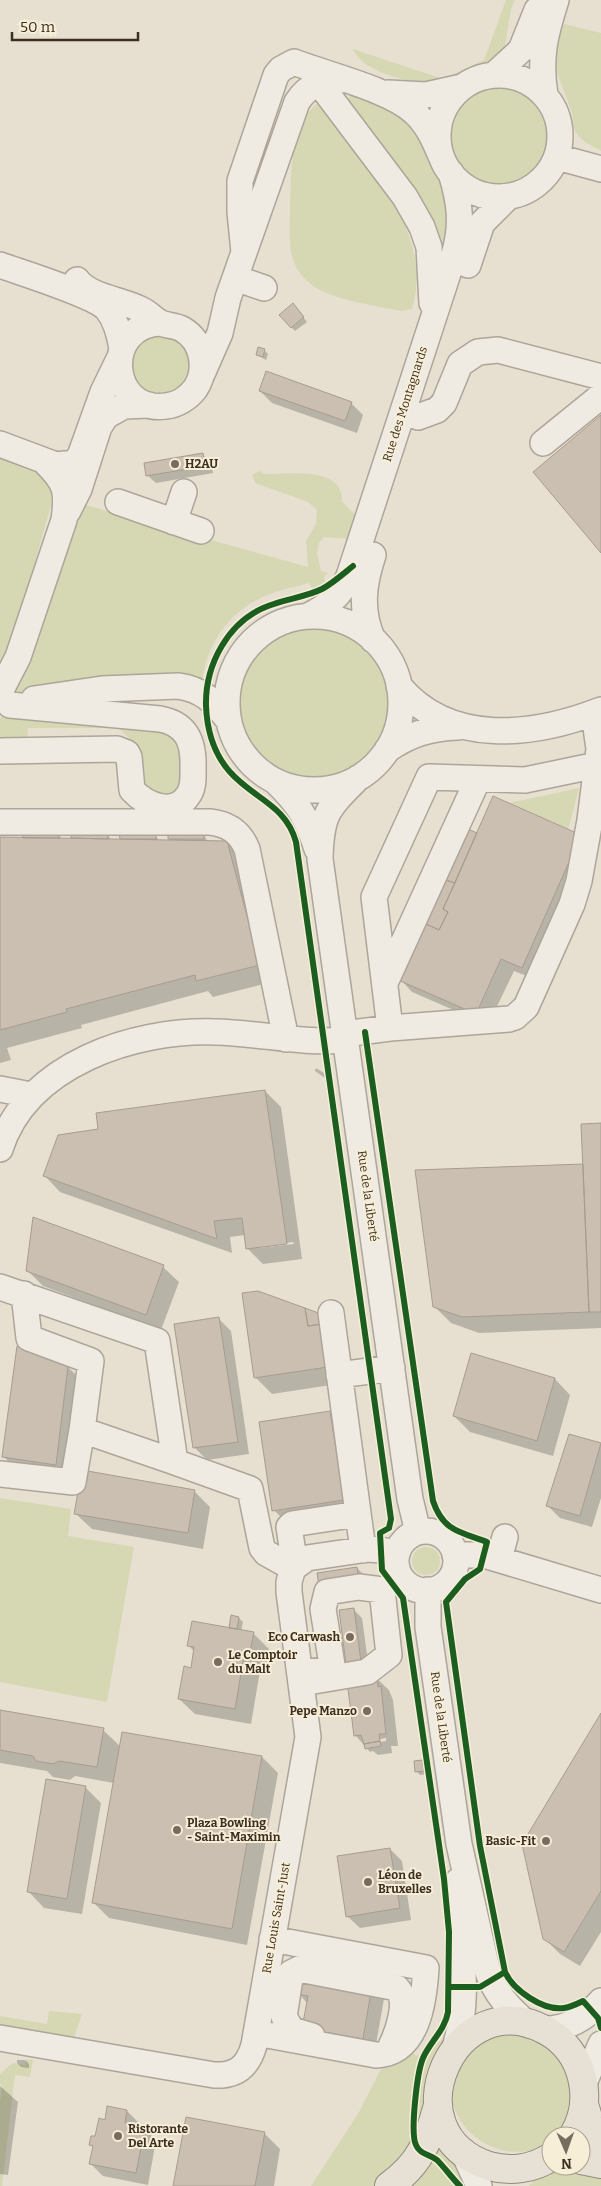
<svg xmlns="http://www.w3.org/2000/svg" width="601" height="2186" font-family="Bitter,serif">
	<rect width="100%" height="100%" fill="#e7e0d1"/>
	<path fill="#d6d7b3" d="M506,0H515C505,19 511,46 496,61C489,68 446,85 437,85C413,84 361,72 353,49L443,79L484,60Z
		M564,24L601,33V151C593,146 581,141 576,133C572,126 574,117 571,110C558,72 548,66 564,24Z
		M448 135a51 51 0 1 1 102 0a51 51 0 1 1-102 0Z
		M351,93L410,114L433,165L450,193L441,281L347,102Z
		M316,104L326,106C367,163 435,233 412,309L401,311C376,306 334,300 313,286C305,280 297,271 294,262C288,248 290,228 290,212C291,178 289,128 316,104Z
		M131 365a29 29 0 1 1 58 0a29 29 0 1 1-58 0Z
		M0,453L36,466L52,487L51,505L12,644L0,674Z
		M259,471L266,474C290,474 344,466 342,502L358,517L350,539L324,537L319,543L317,554L321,571L328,573L324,577L328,589L316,596L309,583C295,587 279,590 265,596C229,611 206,645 202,683H67L15,694L82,504L308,567L306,541L316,524L317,510L308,502L255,483L252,475Z
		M238 704a76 76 0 1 1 152 0a76 76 0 1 1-152 0Z
		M16,713L174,729L187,775L173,799L137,786L138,748L119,728H28L27,742L0,744V718Z
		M579,788L568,830L509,803Z
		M0,1498L71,1509L68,1536L134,1547L107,1702L0,1682Z
		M412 1561a14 14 0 1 1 28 0a14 14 0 1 1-28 0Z
		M49,2011L82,2014L73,2040L0,2028V2016L47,2024Z
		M508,2034L529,2037L551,2049L569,2073L573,2103L558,2136H551V2143C469,2186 396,2059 508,2034Z
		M443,2039L429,2075L420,2142L378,2186H311L359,2112L385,2061L409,2050L417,2056Z
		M26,2059L33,2060L30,2077L15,2075L2,2186H0V2104L2,2085L0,2084V2074L12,2063L25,2065Z
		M440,2135L470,2186H401Z
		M578,2168L601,2172V2186H529C543,2170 557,2169 578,2168Z"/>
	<path fill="#0003" fill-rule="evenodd" d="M297,309L307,322L295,331L292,328Z
		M264,350L268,354L266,360L257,355Z
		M260,391L351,403L363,415L357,433L272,403Z
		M203,455L211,463L213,473L156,483L147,475Z
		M58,833L62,840H74L72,838L107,833L111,840H123L121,838L155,834L159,841H172L169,839L204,835L208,842H226L242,858L275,981L213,997L208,991L81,1025L82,1028L7,1048L11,1060L0,1063V840L24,839Z
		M478,834L593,849L534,979L514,971L488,1025L412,992L400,979Z
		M316,1068L327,1075L325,1078L315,1071Z
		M265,1091L281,1107L302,1259L263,1264L247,1248L245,1235L230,1237L232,1253L60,1192L45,1176L100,1130ZM293,1242L294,1244L259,1248V1246Z
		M601,1125V1328L479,1333L451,1323L435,1307L584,1165Z
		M163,1267L179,1282L161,1330L43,1286L27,1270Z
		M243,1294L344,1383L272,1394L256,1378Z
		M219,1319L231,1331L249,1454L207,1460L195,1448Z
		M68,1367L84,1383L71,1480L19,1472L3,1456Z
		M555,1379L570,1395L553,1456L470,1432L454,1416Z
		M330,1413L346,1429L359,1516L289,1526L274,1510Z
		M570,1435L601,1445V1498L592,1527L560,1518L548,1506Z
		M194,1491L210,1507L203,1549L92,1529L76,1514Z
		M357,1568L365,1576L318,1574Z
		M354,1610L362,1618L369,1669L356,1671Z
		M239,1618L243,1622L241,1631L253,1633L269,1649L265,1672L260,1671L251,1724L195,1714L179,1699L192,1669L195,1652L189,1646L230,1629Z
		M376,1678L389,1690L393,1700L398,1746H391L392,1753L378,1755L373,1751L370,1752L356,1736L348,1682ZM386,1738V1741L368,1744L366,1742Z
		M0,1711L103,1730L121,1747L123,1733L262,1757L278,1773L247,1945L109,1918L93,1902L114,1783L75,1776L70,1780L53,1777L47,1771L0,1763Z
		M601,1715V1932L580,1966L560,1954L544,1938Z
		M422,1761L426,1765L427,1774L420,1775L416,1771Z
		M85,1787L101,1803L82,1914L44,1908L29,1892Z
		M390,1849L402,1861L411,1920L360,1928L347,1916Z
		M371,1987L384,1999L375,2050L316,2040L308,2004L298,1993Z
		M17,2060H25L29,2064V2068L21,2067L17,2063Z
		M0,2086L18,2102L8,2175L0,2174Z
		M127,2111L139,2123L138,2127L144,2128L156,2140L148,2185L103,2176L91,2164L94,2148L91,2145L106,2121Z
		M264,2133L280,2149L274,2186H174Z"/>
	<path fill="#cbbfb2" stroke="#a89c90" d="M293,303L304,317L291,328L279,315Z
		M258,347L265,349L263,357L256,355Z
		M266,371L352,402L345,421L259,391Z
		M601,415V553L533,472Z
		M203,453L205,466L146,476L144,463Z
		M493,796L581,835L522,968L501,959L476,1014L398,980L424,923L439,930L448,912L443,909Z
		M466,828L477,833L455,883L443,879Z
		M22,831L59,832V838H23Z
		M71,832H107L108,839L71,838Z
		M156,832V839H120L119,833Z
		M168,833H204V839H168Z
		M0,837L227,841L260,965L196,981L195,975L66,1009L67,1012L0,1030Z
		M443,879L455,883L443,909L448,912L439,930L424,923Z
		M265,1090L287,1244L246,1249L242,1218L214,1221L217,1239L43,1176L58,1135L98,1129L96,1113Z
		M601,1123V1312H589L581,1124Z
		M583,1164L589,1312L462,1317L433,1307L415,1170Z
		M33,1217L164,1265L146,1315L26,1271Z
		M258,1291L305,1308L308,1326L322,1324L328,1367L254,1378L242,1293Z
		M305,1308L321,1314L322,1324L308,1326Z
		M219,1317L238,1442L193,1448L174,1324Z
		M17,1346L68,1366L56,1465L2,1457Z
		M471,1353L555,1378L537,1441L453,1416Z
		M330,1411L344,1500L272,1511L259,1422Z
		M569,1434L601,1443L580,1516L546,1506Z
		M82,1470L195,1490L188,1533L74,1514Z
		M357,1567L359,1580L319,1586L317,1573Z
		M354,1608L361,1662L346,1664L339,1610Z
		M231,1615L239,1617L237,1629L229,1628Z
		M192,1621L254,1632L249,1657L244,1656L235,1709L178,1699L184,1666L191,1668L194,1647L187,1646Z
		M377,1677L378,1687L381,1686L386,1734H379L380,1741L364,1744L361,1735L354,1736L347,1681Z
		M0,1710L104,1728L97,1767L59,1761L53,1764L36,1761L33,1756L0,1750Z
		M601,1713V1891L564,1952L543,1939L522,1844Z
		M122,1732L262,1756L232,1929L92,1903Z
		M380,1741L381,1746L365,1749L364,1744Z
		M422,1760L424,1771L415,1772L414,1761Z
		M46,1779L86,1786L67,1899L27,1892Z
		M390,1848L400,1908L346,1917L337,1856Z
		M300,1973L372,1986L363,2039L302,2028L308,1996L296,1994Z
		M107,2106L127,2110L125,2123L145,2127L136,2173L89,2164L93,2146L89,2145L91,2136H95L99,2118L105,2120Z
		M186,2117L265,2132L255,2186H173Z"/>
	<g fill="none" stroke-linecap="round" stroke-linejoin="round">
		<g stroke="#ada599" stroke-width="28">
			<path id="minor" d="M438 136a61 61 0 1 1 122 0a61 61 0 1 1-122 0Z
				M494,75L521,50L537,10
				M319,83L405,197L422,227L429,247L432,303
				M388,93L426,95L462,87
				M545,95C539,57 545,35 556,0
				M557,157L601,169
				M244,252L240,212V181L276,75L281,69L294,62C327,75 392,90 415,113C428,125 434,140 441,156
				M0,265C22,273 94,295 107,309C116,320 120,336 122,349
				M468,265L482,223L509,196
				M235,278L264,288
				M77,280C91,298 122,299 142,310C149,313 154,320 161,323C167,326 175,325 182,329C203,341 208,370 195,389C188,398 177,405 166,406C109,414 101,325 161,323
				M202,374L220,333L228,298L297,102C307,86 324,78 342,80
				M418,417L437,410L444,403L460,364L478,352L498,350L601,377
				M543,443L601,396
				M0,444L56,465L74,463L80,456L103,392L119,359
				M118,502L201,531
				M68,511L79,489L99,427L106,416L124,406L149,405
				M174,522L184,492
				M373,555C363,585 360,611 373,640
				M308,616C326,607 341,596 349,576L454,255C463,225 460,202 451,173
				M227 703a87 87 0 1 1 174 0a87 87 0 1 1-174 0Z
				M399,686C450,747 534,736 601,710
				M0,692L18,657L64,520C68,490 66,483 45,462
				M34,699L102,689L178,686C202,689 215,702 229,721
				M387,750C410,734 430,728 458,727
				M0,751L117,749L127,753L129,757L132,790C146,805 175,818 189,794C194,786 193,776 193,768C194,742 187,724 160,719L10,705
				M358,778C327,809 321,814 320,859L410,1499L418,1532
				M276,782C299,804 307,818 317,849
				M0,822H210C228,824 240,832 247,849L286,1039
				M385,983L478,779
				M390,1028L374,897L429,777L525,780L597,765
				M344,1034L390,1028L509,1019L515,1017L526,1007L572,904L579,881L590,820L599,749L594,713
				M0,1089L31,1095
				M0,1149C27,1064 135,1029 216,1032C260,1033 301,1044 345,1040
				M0,1287L157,1341L175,1462L250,1489L262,1548L266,1553L293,1568
				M24,1294L29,1338L91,1361L82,1430L175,1462
				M331,1313L363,1550
				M339,1375L392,1368
				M0,1474L73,1482L82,1430
				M396 1561a30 30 0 1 1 60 0a30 30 0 1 1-60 0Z
				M455,1555H484L601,1590
				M499,1559L505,1537
				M295,1566L289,1527L292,1524L358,1514
				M428,1590V1627L459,1844L487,1969C494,1993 510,2010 529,2025
				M300,1673L327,1670L332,1665L323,1609L327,1592L359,1587L382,1590L389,1655L367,1672L302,1683
				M542,2029C566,2030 585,2019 601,2001
				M256,2033L376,2055C418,2053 424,2001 426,1968L272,1939
				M312,2036L292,2030L284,2017L290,1978L291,1973L299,1969L397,1988C409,2001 398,2032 391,2046
				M0,2038L214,2075C236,2076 248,2067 254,2045L308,1737L289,1592V1582L293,1568L307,1558L368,1549L381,1550L397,1554
				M454,2050C473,1995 457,1938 458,1881
				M584,2083L601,2044
				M463,2151L479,2186"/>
		</g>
		<g stroke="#928b80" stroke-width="30">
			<path id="major" d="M584,2104L589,2121L601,2139
				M551,2157C533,2169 510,2172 489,2166C387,2133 454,1980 547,2031C584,2052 595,2100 573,2136
				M581,2160L601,2164
				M389,2186C421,2163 428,2142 438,2105"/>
		</g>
		<use href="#minor" stroke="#efebe3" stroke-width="25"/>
		<use href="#major" stroke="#e6e1d4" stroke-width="28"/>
		<g stroke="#f7eed8" stroke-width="9">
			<path id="cycleway" d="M353,566C343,574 333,583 322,589C306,597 285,599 268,606C228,621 205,665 206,706C207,730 214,754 230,772C254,799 286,805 296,842L391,1519L389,1528L380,1533L382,1570L403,1598L444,1879L449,1932L448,2012C445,2030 430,2042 423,2058C417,2072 410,2133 416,2145C420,2155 430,2154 437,2160C445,2168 452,2178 460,2186
				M365,1032L433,1501C443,1531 460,1532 487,1542L480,1569L465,1579L446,1602L480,1846L505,1972L480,1987H450
				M505,1972C513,1990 543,2011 564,2008C571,2007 577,2004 583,2001L598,2018L601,2028"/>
		</g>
		<use href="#cycleway" stroke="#1b5e20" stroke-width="6"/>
	</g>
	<g fill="#786c5e" stroke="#f7eed8" stroke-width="2">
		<circle cx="175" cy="464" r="5"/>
		<circle cx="350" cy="1637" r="5"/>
		<circle cx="218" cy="1662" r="5"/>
		<circle cx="367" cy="1711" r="5"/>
		<circle cx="177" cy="1830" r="5"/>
		<circle cx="546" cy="1841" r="5"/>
		<circle cx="368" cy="1882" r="5"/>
		<circle cx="118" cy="2136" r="5"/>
	</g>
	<g text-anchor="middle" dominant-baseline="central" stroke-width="4" stroke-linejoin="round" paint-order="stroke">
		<g font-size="12" fill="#3d2e20" stroke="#f7eed8">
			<text transform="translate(405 404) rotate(-72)">Rue des Montagnards</text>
			<text transform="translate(368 1196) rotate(82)">Rue de la Liberté</text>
			<text transform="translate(441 1717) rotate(82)">Rue de la Liberté</text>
			<text transform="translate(276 1918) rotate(-80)">Rue Louis Saint-Just</text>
		</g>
		<g font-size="12" font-weight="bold" fill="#3d2e20" stroke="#f7eed8" text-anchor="start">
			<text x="185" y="464">H2AU</text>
			<text x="340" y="1637" text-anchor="end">Eco Carwash</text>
			<text x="228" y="1655">Le Comptoir<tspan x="228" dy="14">du Malt</tspan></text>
			<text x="357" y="1711" text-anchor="end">Pepe Manzo</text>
			<text x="187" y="1823">Plaza Bowling<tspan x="187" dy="14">- Saint-Maximin</tspan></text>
			<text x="536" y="1841" text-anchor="end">Basic-Fit</text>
			<text x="378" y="1875">Léon de<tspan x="378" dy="14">Bruxelles</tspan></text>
			<text x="128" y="2129">Ristorante<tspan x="128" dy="14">Del Arte</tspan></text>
		</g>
	</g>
	<g transform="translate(566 2151) rotate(178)"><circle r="24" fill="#f7eed8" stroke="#ada18e"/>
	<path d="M0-4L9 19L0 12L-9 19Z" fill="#786c5e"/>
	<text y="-8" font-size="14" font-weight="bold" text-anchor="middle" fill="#3d2e20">N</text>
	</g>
	<path d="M12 32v8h126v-8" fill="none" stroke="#3d2e20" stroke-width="2.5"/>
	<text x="20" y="32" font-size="15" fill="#3d2e20" stroke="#f7eed8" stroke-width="4" paint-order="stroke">50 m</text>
</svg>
